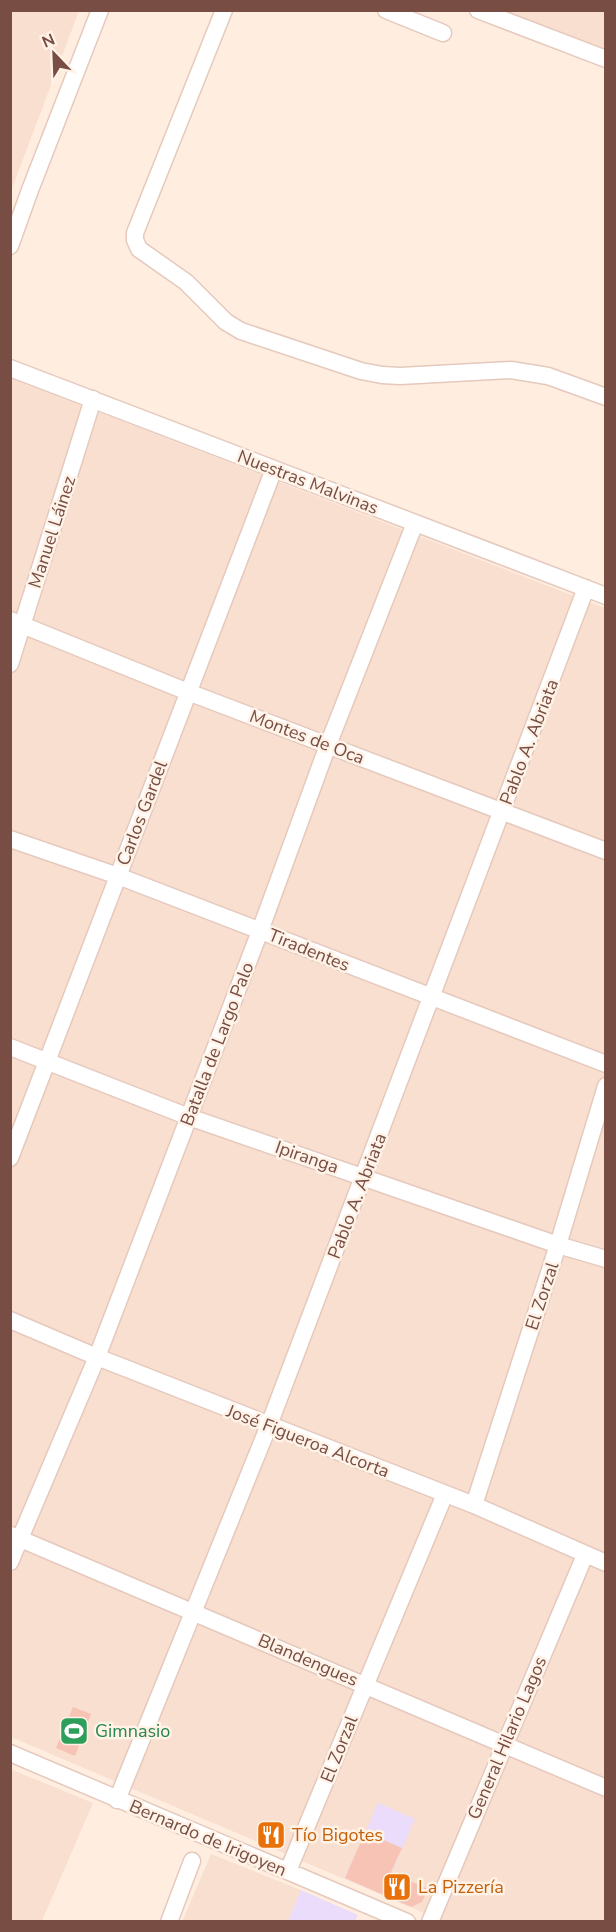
<svg xmlns="http://www.w3.org/2000/svg" width="616" height="1932" font-family="'Nunito Sans',sans-serif">
	<rect width="100%" height="100%" fill="#ffeddf"/>
	<path fill="#f9dfd0" d="M11,10L79,11L11,191L10,11Z
		M498,11H605V51Z
		M10,378L605,608V1921H443L11,1737Z
		M10,1769L93,1803L42,1921H11Z
		M211,1854L301,1890L288,1921L182,1922Z"/>
	<path fill="#eadcfa" d="M378,1803L415,1819L382,1894L345,1878Z
		M301,1890L358,1915L355,1921H288Z"/>
	<path fill="#f7c3b4" d="M73,1707L91,1714L75,1756L56,1748Z
		M365,1832L402,1848L391,1872L428,1889L422,1902L411,1907L345,1878Z"/>
	<g fill="none" stroke-linecap="round" stroke-linejoin="round">
		<g stroke="#e5c9bd" stroke-width="19">
			<path id="minor" d="M224,10L135,233V240L139,249L186,282L226,322L241,331L361,371L382,375L400,376L511,370L548,376L606,397
				M386,10L443,33
				M478,10L606,59
				M10,246L30,190L100,10
				M10,368L606,596
				M10,620L188,692L606,851
				M10,664L93,399
				M10,839L118,876L606,1064
				M10,1047L189,1117L558,1245L606,1259
				M10,1158L274,469
				M10,1320L97,1357L474,1505L606,1563
				M474,1505L558,1245L606,1086
				M11,1535L606,1788
				M10,1562L97,1357L260,931L328,745L415,523
				M10,1753L407,1922
				M117,1800L269,1425L586,588
				M288,1871L445,1494
				M169,1922L192,1861
				M430,1922L585,1555"/>
		</g>
		<use href="#minor" stroke="#fff" stroke-width="16"/>
	</g>
	<defs>
		<g id="stadium-square" transform="scale(1.5)"><rect x="-9" y="-9" width="18" height="18" rx="4" fill="#2e9e5b" stroke="#fff2e7"/><path d="M0-5a6.5 5 0 1 0 0 10a6.5 5 0 1 0 0-10ZM-3.5-1.8h7v3.6h-7Z" fill="#fff"/></g>
		<g id="restaurant-square" transform="scale(1.5)"><rect x="-9" y="-9" width="18" height="18" rx="4" fill="#e8710a" stroke="#fff2e7"/><path d="M-5-6h1v4h1v-4h1v4h1v-4h1v5L-1.5 .5V6h-2V.5L-5-1ZM5-6V6H3V1.5H1.5Q1.5-4 5-6Z" fill="#fff"/></g>
	</defs>
	<g fill-rule="evenodd">
		<use href="#stadium-square" x="74" y="1731"/>
		<use href="#restaurant-square" x="271" y="1835"/>
		<use href="#restaurant-square" x="397" y="1887"/>
	</g>
	<g text-anchor="middle" dominant-baseline="central" stroke-width="5" stroke-linejoin="round" paint-order="stroke">
		<g font-size="18" fill="#774d44" stroke="#fff2e7">
			<text transform="translate(308 482) rotate(21)">Nuestras Malvinas</text>
			<text transform="translate(52 532) rotate(-72)">Manuel Láinez</text>
			<text transform="translate(307 737) rotate(21)">Montes de Oca</text>
			<text transform="translate(529 742) rotate(-69)">Pablo A. Abriata</text>
			<text transform="translate(142 813) rotate(-69)">Carlos Gardel</text>
			<text transform="translate(309 950) rotate(22)">Tiradentes</text>
			<text transform="translate(217 1044) rotate(-69)">Batalla de Largo Palo</text>
			<text transform="translate(307 1157) rotate(19)">Ipiranga</text>
			<text transform="translate(357 1196) rotate(-69)">Pablo A. Abriata</text>
			<text transform="translate(542 1296) rotate(-72)">El Zorzal</text>
			<text transform="translate(308 1441) rotate(21)">José Figueroa Alcorta</text>
			<text transform="translate(308 1660) rotate(23)">Blandengues</text>
			<text transform="translate(507 1738) rotate(-67)">General Hilario Lagos</text>
			<text transform="translate(339 1749) rotate(-68)">El Zorzal</text>
			<text transform="translate(208 1838) rotate(23)">Bernardo de Irigoyen</text>
		</g>
		<g font-size="18" fill="#27864d" stroke="#fff2e7" text-anchor="start">
			<text x="95" y="1731">Gimnasio</text>
		</g>
		<g font-size="18" fill="#c56008" stroke="#fff2e7" text-anchor="start">
			<text x="292" y="1835">Tío Bigotes</text>
			<text x="418" y="1887">La Pizzería</text>
		</g>
	</g>
	<rect width="616" height="1932" fill="none" stroke="#774d44" stroke-width="24"/>
	<g transform="translate(54 54) rotate(337)" stroke="#fff2e7" stroke-width="4.5" paint-order="stroke">
	<path d="M0-4.5L10 22L0 15L-10 22Z" fill="#774d44"/>
	<text y="-9" font-size="16" font-weight="bold" text-anchor="middle" fill="#774d44">N</text>
	</g>
</svg>
